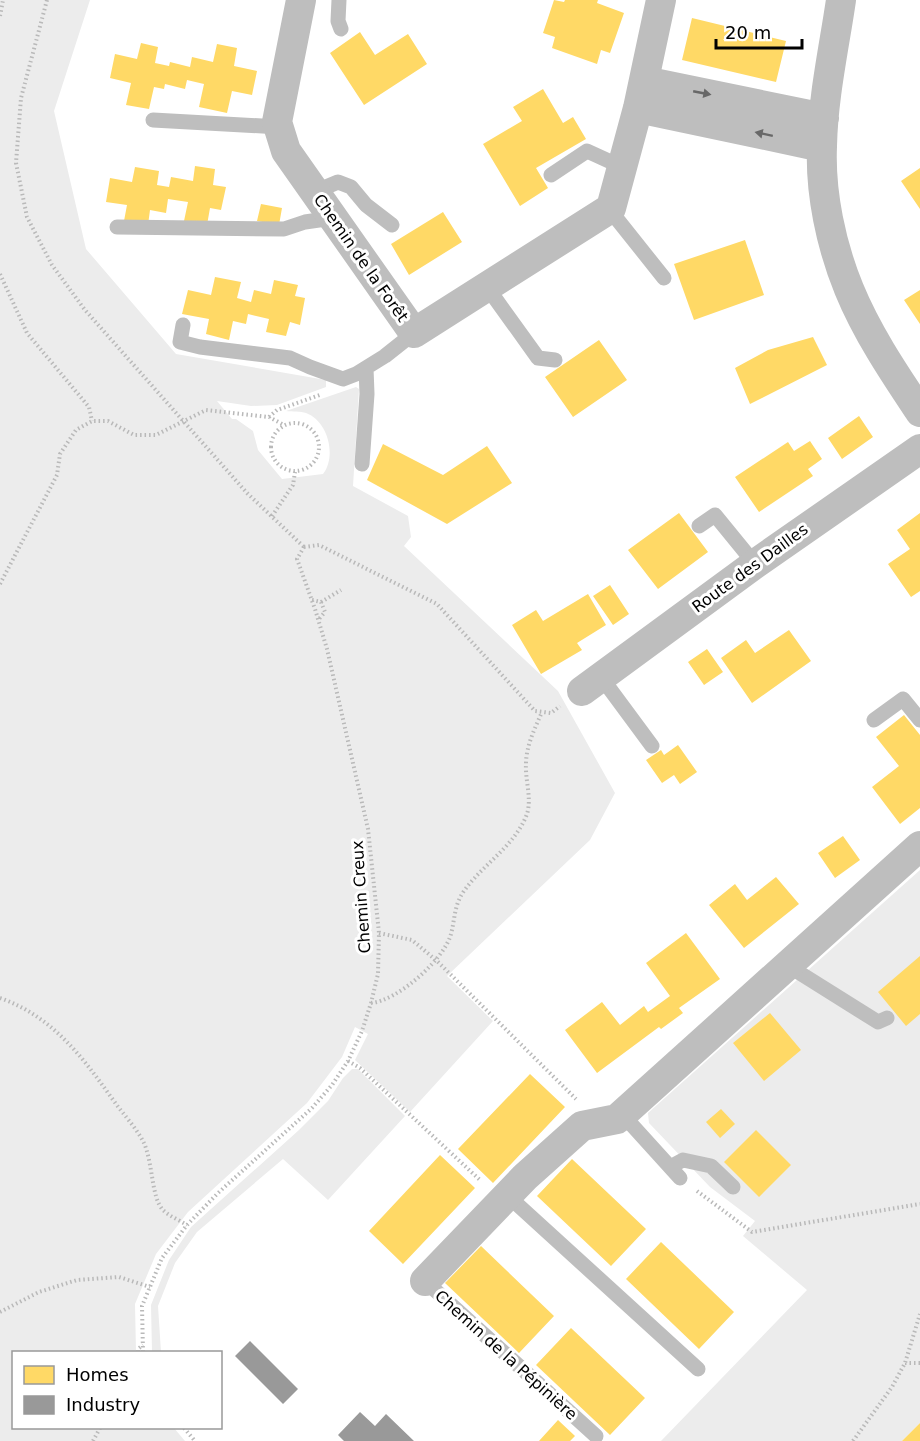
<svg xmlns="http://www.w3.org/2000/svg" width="920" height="1441" font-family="'DejaVu Sans',sans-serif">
	<rect width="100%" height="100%" fill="#fff"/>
	<path fill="#ececec" d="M0,0H90L54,111L86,249L176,354L326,380V387L277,405L251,406L217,401L232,419H236L253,431L258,450L282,479L323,474C337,456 328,421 306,413C301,411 292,412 286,411L356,387L359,389L353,486L408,516L411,537L404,546L558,691L615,793L590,840L447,976L493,1021L410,1112L355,1060L368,1034L355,1027L342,1057L307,1103L188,1212L156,1254L135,1304L136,1352H14V1428H174L185,1441H0Z
		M920,870V1423L902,1441H661L807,1290L743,1236L755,1221L710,1187L649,1123L648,1113Z
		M352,1069H358L405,1116L328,1200L283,1159L197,1232L175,1263L158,1306L161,1352H152L151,1305L169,1260L191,1227L299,1130L328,1101L343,1078Z"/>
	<path fill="#ffd966" d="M554,0L564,2L565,0H598L597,3L624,13L610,53L601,50L597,64L552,48L555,37L543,33Z
		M692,18L786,41L776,82L682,60Z
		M360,32L375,55L408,34L427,64L364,105L330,53Z
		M141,43L158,47L155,63L169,66L170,62L190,67L192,57L213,62L217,44L237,48L234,66L257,71L252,95L232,91L227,113L199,107L204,84L187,80L185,89L165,84L164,89L154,87L149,109L126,105L131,83L110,78L115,54L137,59Z
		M543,89L563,123L573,117L586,139L536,168L548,188L520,206L483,144L522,121L513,107Z
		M195,166L215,169L213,185L226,187L221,210L210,208L207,225L184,221L188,202L168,199L166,213L150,210L148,225L124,221L127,205L106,202L110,178L132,182L135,167L159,171L157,185L169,187L171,177L193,181Z
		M920,168V209L901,181Z
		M261,204L282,208L279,225L257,221Z
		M443,212L462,242L409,275L391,244Z
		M745,240L764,295L694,320L674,264Z
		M215,277L241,282L237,298L251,302L254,290L271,294L274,280L298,285L295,296L305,298L300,325L290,322L286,336L266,332L269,319L248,314L246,324L233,321L229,340L206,334L209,319L182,314L188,290L211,295Z
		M920,290V324L904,300Z
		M813,337L827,365L750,404L735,368L768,350Z
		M599,340L627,380L573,417L545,377Z
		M859,416L873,437L842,459L828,438Z
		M810,441L822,459L808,469L813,476L759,512L735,477L788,442L794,451Z
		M383,444L443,475L487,446L512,483L447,524L367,480Z
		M679,513L708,552L658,589L628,550Z
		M920,513V591L911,597L888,564L910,549L897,530Z
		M610,585L629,614L613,625L593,596Z
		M588,594L606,625L577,643L582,650L541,674L512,625L536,610L543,621Z
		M789,630L811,661L752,703L721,658L746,640L755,653Z
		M707,649L723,672L704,685L688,662Z
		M904,715L920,735V808L900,824L872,787L899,766L876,737Z
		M678,745L697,772L680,784L674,775L662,783L646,760L661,750L664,755Z
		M843,836L860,860L835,878L818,853Z
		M776,877L799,904L744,948L709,905L735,884L747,900Z
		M686,933L720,979L679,1008L683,1013L661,1029L659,1027L597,1073L565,1030L602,1002L620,1025L644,1006L648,1012L670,996L646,963Z
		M920,956V1014L906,1026L878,992Z
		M770,1013L801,1050L764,1081L733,1043Z
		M530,1074L565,1107L493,1183L458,1149Z
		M721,1109L735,1124L720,1138L706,1122Z
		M756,1130L791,1165L759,1197L724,1162Z
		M440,1155L475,1188L403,1264L369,1231Z
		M572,1159L646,1229L611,1266L537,1196Z
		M661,1242L734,1312L699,1349L626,1279Z
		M481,1246L554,1316L519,1353L445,1283Z
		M571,1328L645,1398L610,1435L536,1365Z
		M558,1420L575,1436L570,1441H539Z
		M920,1423V1441H902Z"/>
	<path fill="#999" d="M250,1341L298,1389L283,1404L235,1356Z
		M360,1412L375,1426L386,1414L414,1441H344L338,1435Z"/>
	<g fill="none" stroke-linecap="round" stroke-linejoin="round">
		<path stroke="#b9b9b9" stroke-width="4" stroke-dasharray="1.5 3" stroke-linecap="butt" d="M47,0L21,98L16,163L27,217L52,265L85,310L247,493L304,547
			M0,16L3,0
			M0,274L27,333L89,407L92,421
			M269,417L277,410L320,395
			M271 447a24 24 0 1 1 48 0a24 24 0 1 1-48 0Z
			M272,516L293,485L295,472
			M304,547L319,545L437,604L535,711L551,713L560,706
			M0,584L57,475L60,454L76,430L92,421H108L134,435H156L206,410L269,417L284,425
			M312,600L321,602L325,612L319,619
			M321,602L341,590
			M379,933L412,940L437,961L576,1099
			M0,998C54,1017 84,1059 116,1104C125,1116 136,1128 143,1141C153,1160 151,1198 163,1210C169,1216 179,1220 187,1225
			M371,1003C397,1001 444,960 451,934C455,919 454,905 464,891C483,864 515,846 527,814C532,798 525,780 526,764C526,746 535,728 542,712
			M348,1061L360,1068L481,1181
			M697,1191L752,1232L920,1204
			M0,1312L39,1292L77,1280L119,1277L150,1287
			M138,1352V1349L143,1345
			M143,1352L142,1306L162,1258L187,1225L218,1193L312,1108L332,1085L348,1061L362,1031L371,1003L378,974L379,933L368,829L327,649L315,609L297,559L304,547
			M905,1363H920
			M184,1428L195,1441
			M93,1441L100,1428
			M853,1441L892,1387L905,1363L920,1314"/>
		<path stroke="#bebebe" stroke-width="15" d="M339,0L338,21L341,29
			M153,120L279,127
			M551,175L587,151L622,167
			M314,192L338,182L351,187L366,205L392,225
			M609,209L664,278
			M117,227L284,229L305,222L333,218
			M487,287L538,358L555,360
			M183,325L180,342L200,347L290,358L310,367L343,379L356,374L385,356L414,333
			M362,464L367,394L366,368
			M699,526L715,515L755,564
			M601,677L652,746
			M874,720L903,699L920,720
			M787,965L878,1022L887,1018
			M622,1114L680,1178
			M670,1167L683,1160L711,1166L733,1187
			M507,1195L698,1369
			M425,1281L596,1436"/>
		<path stroke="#bebebe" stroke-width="30" d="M301,0L277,122L286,151L414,333L611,208L638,108L661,0
			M841,0C834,48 823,97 822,146C820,193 831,245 849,289C867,333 894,373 920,412
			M644,81L824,118
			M638,108L822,147
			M582,691L755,564L920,449
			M425,1281L525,1177L582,1126L617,1119L920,846"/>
	</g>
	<defs><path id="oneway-solid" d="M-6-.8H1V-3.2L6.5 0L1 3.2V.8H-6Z" transform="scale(1.5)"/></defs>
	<g fill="#686868">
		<use href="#oneway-solid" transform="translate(702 93) rotate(11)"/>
		<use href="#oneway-solid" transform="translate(764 134) rotate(-168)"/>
	</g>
	<g text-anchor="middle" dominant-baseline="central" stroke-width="6" stroke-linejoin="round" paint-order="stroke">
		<g font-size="16" fill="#000" stroke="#fff">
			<text transform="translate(361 258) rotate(55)">Chemin de la Forêt</text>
			<text transform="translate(750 568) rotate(-36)">Route des Dailles</text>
			<text transform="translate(361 897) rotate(-94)">Chemin Creux</text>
			<text transform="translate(506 1355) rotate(42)">Chemin de la Pépinière</text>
		</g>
	</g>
	<rect x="12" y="1351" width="210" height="78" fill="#ffffff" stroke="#999999" stroke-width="1.5"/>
	<rect x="24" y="1366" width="30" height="18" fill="#ffd966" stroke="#999999" stroke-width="1.5"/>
	<text x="66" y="1381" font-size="18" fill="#000000">Homes</text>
	<rect x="24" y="1396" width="30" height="18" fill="#999999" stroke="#999999" stroke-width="1.5"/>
	<text x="66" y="1411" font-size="18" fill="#000000">Industry</text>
	<path d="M716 39v9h86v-9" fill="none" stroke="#000000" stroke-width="3"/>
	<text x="725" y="39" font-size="18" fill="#000000" stroke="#ffffff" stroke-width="4.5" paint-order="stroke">20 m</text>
</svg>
